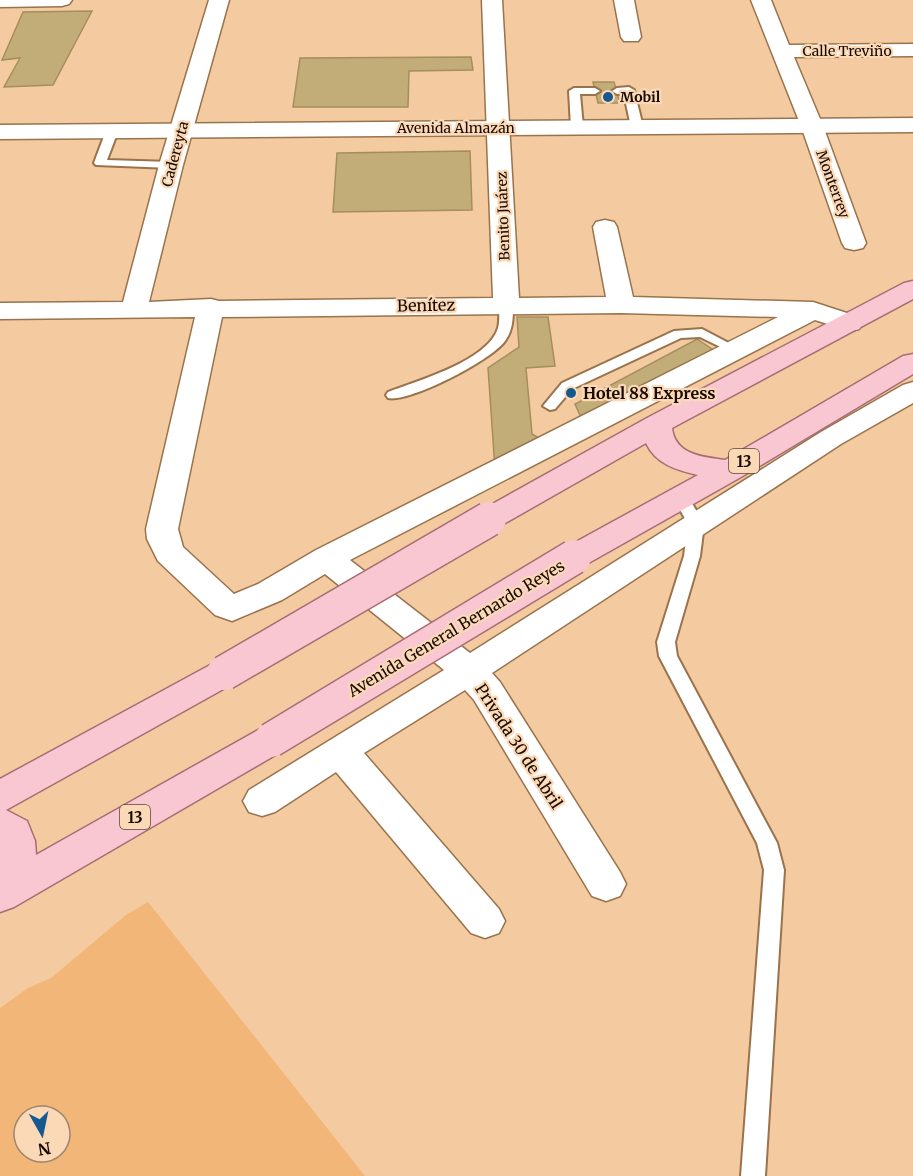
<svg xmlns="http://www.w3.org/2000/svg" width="913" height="1176" font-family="Merriweather,serif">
	<rect width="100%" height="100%" fill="#f4caa0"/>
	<path fill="#f1b678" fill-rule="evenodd" d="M148,902L365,1176H0V1008L28,988L51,978L126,915ZM24,1116H60V1152H24Z"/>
	<path fill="#c2ac78" stroke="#a58e5c" stroke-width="1.5" d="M92,11L53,85L4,87L20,58L2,60L23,12Z
		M471,57L473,70L409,71L408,107H293L300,58Z
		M593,82H614L620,103H598Z
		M470,151L472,210L333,212L337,153Z
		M517,317H548L555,366L526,368L532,434L546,442L495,469L488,368L519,347Z
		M697,339L715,351L583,422L575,404Z"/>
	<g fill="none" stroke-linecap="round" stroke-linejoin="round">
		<g stroke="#99734b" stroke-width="4">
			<path id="service" d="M629,87L634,90L643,127L637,130L631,127L624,94H617L612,91L617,88Z
				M574,88H595L600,91L595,94H580L583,127L577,130L571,127L569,91Z
				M112,128L118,131L107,160L171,162L177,165L171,168L96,165L94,163L106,131Z
				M506,301L513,305C513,318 513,330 505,341C492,360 409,403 388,398L386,395L388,392C417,381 488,361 498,328C500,321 499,312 499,305Z
				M702,329L742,350L735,354L700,337L681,338L572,389L555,409L550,410L543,406L562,383L674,331Z
				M681,492L686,493L704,524L700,556L675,642L677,656L777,843L784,870L765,1176H741L764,870L757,843L659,656L657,642L684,556L688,524L673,497Z"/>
		</g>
		<g stroke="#99734b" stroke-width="3">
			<path id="minor" d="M0,0H72L69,4L62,6L0,7Z
				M209,0H229L183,165L149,302L211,299L219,301L493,298L482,0H502L519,298L606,297L593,227L596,222L605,220L614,222L617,227L633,297L813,302L859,317L863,323L859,329L850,331L815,320L350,560L470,653L821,432L903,385L913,382V403L841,444L492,673L500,682L620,872L626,884L620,896L606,901L592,896L474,700L465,690L364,753L499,909L505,921L499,933L485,938L471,933L336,772L275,812L262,816L249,812L243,801L249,790L444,670L325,574L282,600L232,621L215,615L158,561L147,539L146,529L195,317L0,319V303L123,302L159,165ZM621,313L778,317L316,550L258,584L234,594L183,547L178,529L222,317Z
				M614,0H634L641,37L638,41H624L621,37Z
				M751,0H771L789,45L913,44V56L794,57L823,126L866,243L863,248L854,250L845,248L842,243L801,126Z"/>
		</g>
		<g stroke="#99734b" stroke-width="3">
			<path id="secondary" d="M913,118V132L0,139V125Z"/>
		</g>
		<g stroke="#a86d74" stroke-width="3">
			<path id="primary" d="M913,281V299L672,428C675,455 703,457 725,460L903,356L913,354V374L741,477L585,565L574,568L563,565L558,557L563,549L698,475C676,470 656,464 646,443L500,526L489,529L478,526L473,519L478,512L647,418L904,283Z
				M224,660L236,664L241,673L236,682L6,810L27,821L35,841L36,855L258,730L271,726L284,730L289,740L284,750L14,907L0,912V779L212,664Z"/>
		</g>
		<use href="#service" fill="#fff" fill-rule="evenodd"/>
		<use href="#minor" fill="#fff" fill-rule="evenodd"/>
		<use href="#secondary" fill="#fff" fill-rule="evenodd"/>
		<use href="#primary" fill="#f9c7d1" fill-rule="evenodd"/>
		<g stroke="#a86d74" stroke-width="37" stroke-linecap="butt">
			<path id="primary-bridge" d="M224,673L489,519
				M271,740L574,557"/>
		</g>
		<use href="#primary-bridge" stroke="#f9c7d1" stroke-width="34"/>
	</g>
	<g fill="#155a8f" stroke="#fbd9b7" stroke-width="2">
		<circle cx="608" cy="97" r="6"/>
		<circle cx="571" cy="393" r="6"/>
	</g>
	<g text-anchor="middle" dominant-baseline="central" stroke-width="4.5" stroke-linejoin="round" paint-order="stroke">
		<g font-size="14" fill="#180a00" stroke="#fbd9b7">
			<text x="847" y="51">Calle Treviño</text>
			<text x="456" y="128">Avenida Almazán</text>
			<text transform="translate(175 154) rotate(-75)">Cadereyta</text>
			<text transform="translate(833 184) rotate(70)">Monterrey</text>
			<text transform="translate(503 216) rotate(-92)">Benito Juárez</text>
		</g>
		<g font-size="14" font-weight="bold" fill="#180a00" stroke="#fbd9b7" text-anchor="start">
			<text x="620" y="97">Mobil</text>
		</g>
		<g fill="#fbd9b7" stroke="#5c4837" stroke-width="1.5">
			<rect x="729" y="449" width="30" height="24" rx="4.5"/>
			<rect x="120" y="805" width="30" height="24" rx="4.5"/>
		</g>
		<g font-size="15" font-weight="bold" fill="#180a00">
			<text x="744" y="461">13</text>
			<text x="135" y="817">13</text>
		</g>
		<g font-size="16" fill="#180a00" stroke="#fbd9b7">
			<text transform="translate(426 305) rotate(-1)">Benítez</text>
			<text transform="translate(456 628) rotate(-31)">Avenida General Bernardo Reyes</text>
			<text transform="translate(519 746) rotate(57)">Privada 30 de Abril</text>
		</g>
		<g font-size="16" font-weight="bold" fill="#180a00" stroke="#fbd9b7" text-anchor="start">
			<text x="583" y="393">Hotel 88 Express</text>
		</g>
	</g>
	<g transform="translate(42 1134) rotate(171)"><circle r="28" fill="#fbd9b7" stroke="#a0866e" stroke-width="1.5"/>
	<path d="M0-4.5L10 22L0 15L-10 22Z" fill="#155a8f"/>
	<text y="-9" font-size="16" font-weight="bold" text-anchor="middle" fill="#180a00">N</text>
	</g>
</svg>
